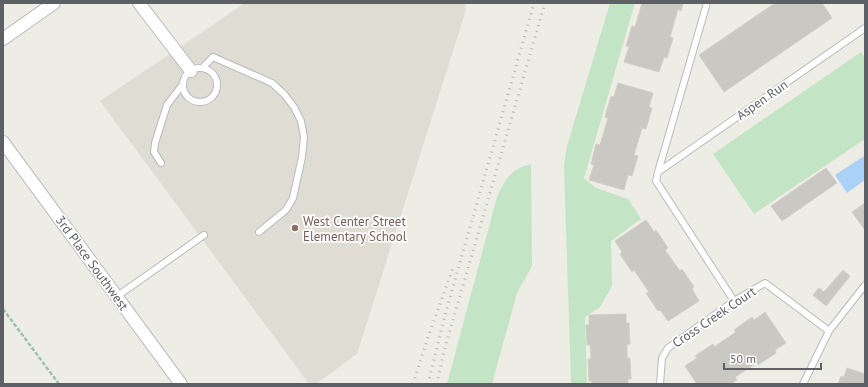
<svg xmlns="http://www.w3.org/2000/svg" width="868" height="387" font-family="'PT Sans',sans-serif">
	<rect width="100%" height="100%" fill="#eeede5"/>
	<path fill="#dedcd3" d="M245,3H466L465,13L357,354L316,384H309L100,101Z"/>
	<path fill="#c3e4c5" d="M610,3H635L584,178L596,188L628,199L641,219L611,241L612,286L600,307L585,317L587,384H571L564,165L567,146Z
		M861,52L865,58V139L754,214L713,154Z
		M531,164L532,266L517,293L492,384H447L497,197C506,179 509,170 531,164Z"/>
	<path fill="#aad2f9" d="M864,156L865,180L847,193L835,175Z"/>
	<path fill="#cac8c2" stroke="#d2cfc4" d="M642,3H683L681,11L678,9L670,37L673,38L667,58L664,57L659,72L624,62L629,47L626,46L632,26L635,27Z
		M775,3H822L832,18L724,92L699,55Z
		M618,83L653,93L649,107L652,108L646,129L642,128L634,155L638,156L632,176L628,175L624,190L589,180L594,165L591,164L596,144L600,145L608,118L605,117L611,96L614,97Z
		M826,168L837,183L782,221L771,206Z
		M865,203V230L852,212Z
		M646,220L654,232L656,230L668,248L665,250L680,271L682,269L694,287L692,289L699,301L668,321L660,310L658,311L646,293L649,292L634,270L632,272L620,254L622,252L615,241Z
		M843,270L850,276L826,306L813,295L819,288L824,292Z
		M765,312L786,343L775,350L776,353L758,365L757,363L735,377L737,380L731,384H697L685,366L697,358L695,356L713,344L714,347L736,332L734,330L752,317L754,320Z
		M626,314V323H629L630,344H627V358H630L631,379H628V384H592L591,381H589L588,359H591L590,345H587L586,325H589V315Z
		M847,368L865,374V384H838L841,376L844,377Z"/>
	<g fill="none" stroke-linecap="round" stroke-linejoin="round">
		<g stroke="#b7babe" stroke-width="8">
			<path id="service" d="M202,68L213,57L272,83L284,94L294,107L301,121L304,137L302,157L293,198L286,210L259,232
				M183 85a17 17 0 1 1 34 0a17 17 0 1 1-34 0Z
				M161,163L154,152L155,143L167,105L183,84
				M658,172L707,3
				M116,297L204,235
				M734,301L656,181L658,172L865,28
				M660,384L662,358L668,348L734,301L765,283L829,331
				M803,384L829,331L865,285"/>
		</g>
		<g stroke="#b7babe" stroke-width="14">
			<path id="minor" d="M139,3L191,71
				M3,39L54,3
				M3,142L181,384"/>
		</g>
		<path stroke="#9bc2a9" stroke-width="2.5" stroke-dasharray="4 2" stroke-linecap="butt" d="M3,309L59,384"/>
		<use href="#service" stroke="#fff" stroke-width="6"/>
		<use href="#minor" stroke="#fff" stroke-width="12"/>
		<path stroke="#b5b6b6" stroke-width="3" stroke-dasharray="1 5" stroke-linecap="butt" d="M413,384L427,340L454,265
			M428,384L445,315L534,3
			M437,384L444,351L545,3"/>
	</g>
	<circle fill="#8d6e63" stroke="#fff" stroke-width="1.5" cx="295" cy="228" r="4"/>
	<g text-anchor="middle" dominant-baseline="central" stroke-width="3.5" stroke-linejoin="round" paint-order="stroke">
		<g font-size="13" fill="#5d6064" stroke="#fff">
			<text transform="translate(762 100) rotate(-35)">Aspen Run</text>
			<text transform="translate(92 263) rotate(54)">3rd Place Southwest</text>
			<text transform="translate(714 317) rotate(-34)">Cross Creek Court</text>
		</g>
		<g font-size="13" fill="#785e54" stroke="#fff" text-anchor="start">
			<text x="303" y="221">West Center Street<tspan x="303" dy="15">Elementary School</tspan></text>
		</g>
	</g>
	<rect width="868" height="387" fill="none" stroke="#5d6064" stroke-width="8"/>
	<path d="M724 363v6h97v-6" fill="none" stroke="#5d6064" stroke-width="2"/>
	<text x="730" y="363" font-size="12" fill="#5d6064" stroke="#ffffff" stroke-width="3" paint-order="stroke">50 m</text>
</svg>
